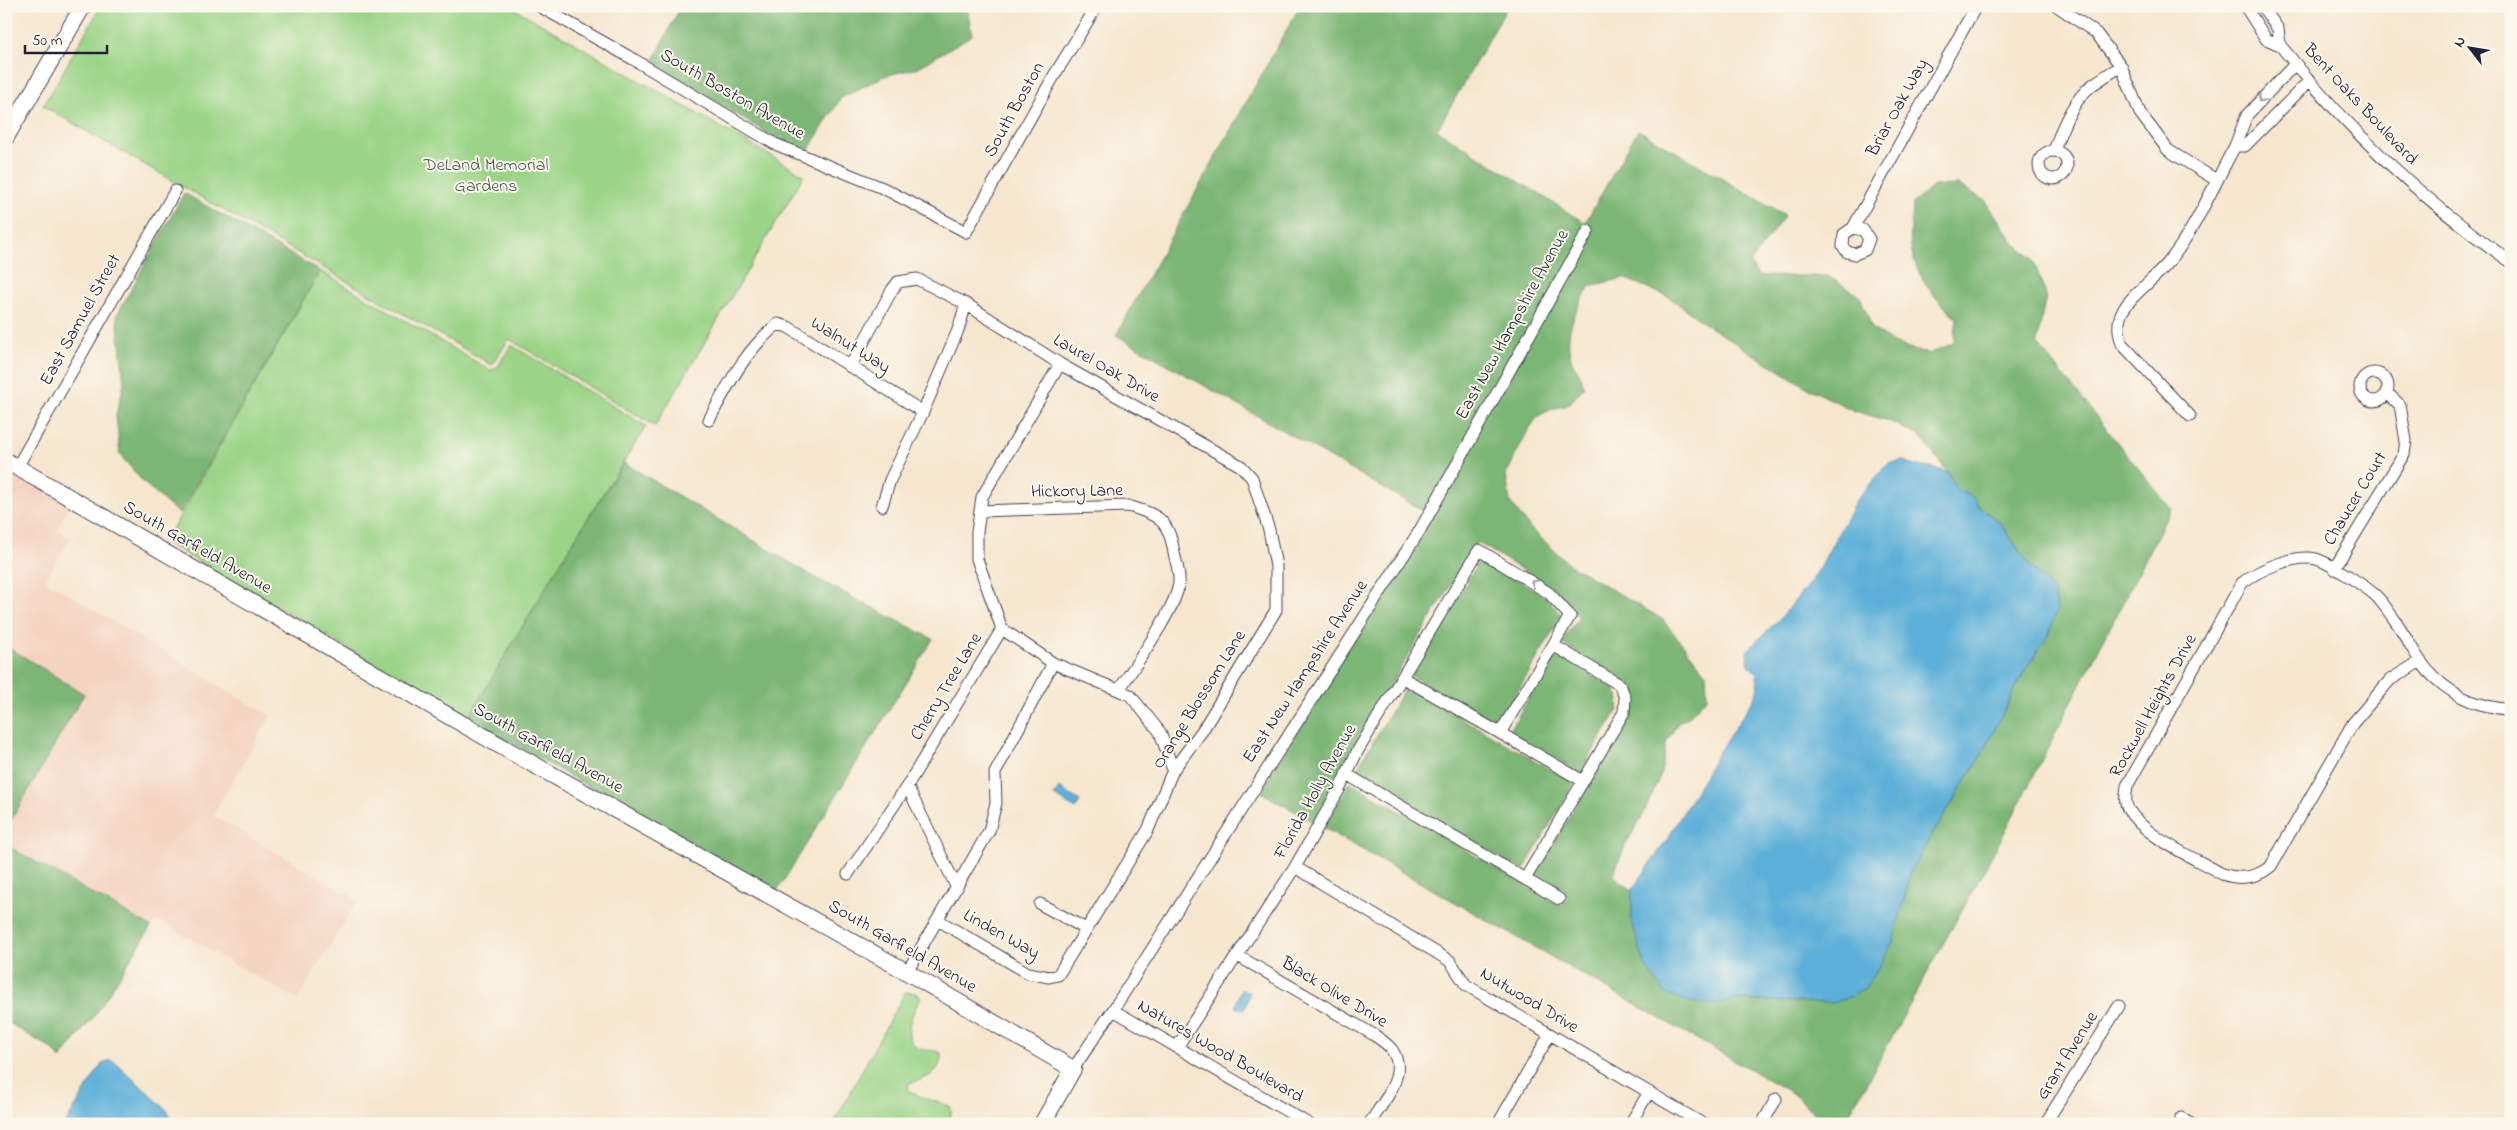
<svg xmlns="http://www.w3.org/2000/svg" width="2517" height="1130" font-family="'Indie Flower',sans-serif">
	<rect width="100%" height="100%" fill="#fbf7ec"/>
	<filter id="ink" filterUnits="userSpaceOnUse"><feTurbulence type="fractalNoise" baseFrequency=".02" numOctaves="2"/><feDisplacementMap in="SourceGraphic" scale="10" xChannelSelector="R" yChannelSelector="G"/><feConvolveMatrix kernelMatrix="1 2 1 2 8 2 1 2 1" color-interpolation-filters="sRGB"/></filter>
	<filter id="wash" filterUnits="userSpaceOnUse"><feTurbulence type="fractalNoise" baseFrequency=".0096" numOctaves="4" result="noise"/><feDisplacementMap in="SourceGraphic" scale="20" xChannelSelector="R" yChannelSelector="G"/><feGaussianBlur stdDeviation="1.12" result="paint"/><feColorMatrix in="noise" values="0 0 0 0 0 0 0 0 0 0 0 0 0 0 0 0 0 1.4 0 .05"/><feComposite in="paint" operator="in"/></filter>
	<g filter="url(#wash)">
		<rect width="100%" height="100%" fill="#f6e6ce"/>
		<path fill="#f4d3c0" d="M6,467L70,504L57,529L71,538L45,580L244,701L271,715L213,815L358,900L297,1000L157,920L151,927L6,845V829L84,695L6,646Z"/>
		<path fill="#9bd487" stroke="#5e7b61" d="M101,6H510L804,175L655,426L509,339L492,365L43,106Z
			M320,271L490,370L497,368L511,345L646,426L579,532L468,718L165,542Z
			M905,992L915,993L921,997C914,1010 899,1037 918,1048C925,1052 934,1049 941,1053C942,1073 926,1079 909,1083L908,1090C924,1101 940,1100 951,1108V1115L945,1124H833Z"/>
		<path fill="#7cb674" stroke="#4f6c58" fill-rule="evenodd" d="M681,6H967L972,35L917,68L884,76L841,98L807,152L777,139L652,64Z
			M1300,6H1508L1437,130L1585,223L1638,130L1785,215L1750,263L1758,276H1828L1860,296L1872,328L1893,343L1928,354L1954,343L1957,318C1935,299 1916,277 1911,247C1909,233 1913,217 1913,203L1934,186L1959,185L1986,201L2013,242L2033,259L2046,295L2037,343L2171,509L2000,841L1844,1124C1820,1124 1813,1112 1797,1096L1324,828L1350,782L1562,907L1568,898L1534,877L1629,715L1631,697L1623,680L1561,643L1579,617L1554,589L1477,542L1352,748L1313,822L1261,792L1425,512L1116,335ZM1624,278L1669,297L1711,328L1808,388L1855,411L1889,421L1921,437L1948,473L1953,484L1960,491L1973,497L1977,505L1999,522L2030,566L2054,592L2038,652L2026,668L1983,752L1912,868L1893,942L1879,967L1783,1002L1737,1000L1716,1004L1632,921V890L1613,875L1626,844L1644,813L1661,774L1666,743L1678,723L1688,717L1707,698L1706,673L1662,619L1570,565L1529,527L1510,502L1506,475L1527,432L1538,416L1552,409L1568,405L1584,387C1581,371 1574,369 1571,358C1563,332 1577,307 1590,286Z
			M184,193L320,271L179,514L144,483L120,455L116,415L124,384L117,315Z
			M624,463L821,581L933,639L776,893L468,718L579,532Z
			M1481,558L1546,597L1562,616L1498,725L1411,676Z
			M6,646L84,694L6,829Z
			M1555,653L1615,689L1619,698L1618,710L1580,773L1509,732Z
			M1406,686L1574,783L1523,871L1355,772Z
			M6,845L151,927L95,1015L60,1059L53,1050L6,1021Z"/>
		<path fill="#5cafd8" stroke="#3f688a" d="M1904,461C1919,469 1934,466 1949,473L1953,484L1960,491L1973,497L1977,505L1999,522L2030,566L2054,592L2057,610L2048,636L2026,668L1983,752L1912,868L1893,942L1879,967L1865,988L1850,997L1832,1003L1737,1000L1716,1004L1689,1002L1666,994L1645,966L1632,921V890L1670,835L1718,753L1754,699L1759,686L1756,673L1749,665L1747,651L1784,614L1815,576L1857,499L1889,463Z
			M1059,788L1080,801L1076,809L1054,796Z
			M1241,989L1250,993L1244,1010L1235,1007Z
			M110,1060L116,1063L168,1111L173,1124H65L101,1065Z"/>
	</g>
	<g filter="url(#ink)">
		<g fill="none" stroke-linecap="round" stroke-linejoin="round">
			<g stroke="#423f51" stroke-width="13">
				<path id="street" d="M539,6L633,59L775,144L885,189L966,232L1055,74L1097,6
					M2057,6L2096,33L2121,66L2140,113L2168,150L2216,180
					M2245,6L2266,39L2280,45L2278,29L2262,6
					M2280,45C2346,128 2423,201 2511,262
					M2295,64L2247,115L2235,146H2245L2310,80
					M2039 165a14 14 0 1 1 28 0a14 14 0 1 1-28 0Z
					M2054,151C2061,129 2073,101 2091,86C2100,79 2111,73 2121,66
					M1853,228L1863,230L1869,239L1865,250L1855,254L1847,252L1843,246L1844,234L1853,228L1976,6
					M850,367L892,290L898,282L917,279L966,304L1060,364L1241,466L1252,478L1269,530L1276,566V610L1202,731L1173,770L1148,830L1058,975L1049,977L1028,973L938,920
					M2360 387a14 14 0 1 1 28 0a14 14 0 1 1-28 0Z
					M923,412L958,330L966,304
					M2190,416L2122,344C2119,334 2117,325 2121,314C2131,294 2154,280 2168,263C2195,230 2214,184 2235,146
					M709,420C728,385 746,349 778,324L788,327L923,412L890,480L882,506
					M17,467L175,191
					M981,511L1128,506C1158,515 1169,519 1174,553C1176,562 1180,573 1179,583C1176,609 1135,665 1119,690
					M2334,569L2404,454L2406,441L2400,405L2386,392
					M1002,629L1053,663L1130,695L1160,732L1173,770
					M2419,662L2390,680L2353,723L2271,866C2257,878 2240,880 2222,874C2195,858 2144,837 2128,809C2124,802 2126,794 2127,786L2242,583C2258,570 2295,554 2316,559C2328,562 2365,586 2375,595C2382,601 2388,611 2394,619C2409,639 2416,661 2435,678C2459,700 2480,706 2511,710
					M1403,678L1500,733
					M1346,774L1559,899
					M1295,867L1450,961L1466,985L1703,1124
					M848,874L907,786
					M1525,879L1624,712L1625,698L1620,685L1553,645L1500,733L1583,781
					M957,888L907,786L1002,629L977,559V532L982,497L1060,364
					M1040,904L1086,929
					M1238,956L1374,1035C1380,1039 1388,1044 1392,1050C1409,1074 1382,1104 1369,1124
					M907,972L989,831L996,803L995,773L1053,663
					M1113,1010L1309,1124
					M1177,1047L1295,867L1340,788L1357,752L1479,550L1549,593L1570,616L1553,645
					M1073,1069L1113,1010L1420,530L1588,231
					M2181,1118L2191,1124
					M1498,1124L1550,1034
					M1630,1124L1649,1092
					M1762,1124L1776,1099
					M2045,1124L2119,1006"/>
			</g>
			<g stroke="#423f51" stroke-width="18">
				<path id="secondary" d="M6,137L83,6
					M6,461L513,753L907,972L1073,1069L1042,1124"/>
			</g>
			<use href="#street" stroke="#fff" stroke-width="11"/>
			<use href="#secondary" stroke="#fff" stroke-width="16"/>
		</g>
		<defs><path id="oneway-chevron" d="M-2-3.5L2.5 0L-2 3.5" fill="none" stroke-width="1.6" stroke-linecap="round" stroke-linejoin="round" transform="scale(1.25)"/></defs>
		<g stroke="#9c9ca7">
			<use href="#oneway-chevron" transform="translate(2261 99) rotate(134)"/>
			<use href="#oneway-chevron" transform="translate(1534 583) rotate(-149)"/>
		</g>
	</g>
	<g text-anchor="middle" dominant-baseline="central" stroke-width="4" stroke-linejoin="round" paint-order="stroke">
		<g font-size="18" fill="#22223b" stroke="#fbf7ec">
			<text transform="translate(732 95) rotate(30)">South Boston Avenue</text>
			<text transform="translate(2360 105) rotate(47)">Bent Oaks Boulevard</text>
			<text transform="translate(1898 108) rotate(-61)">Briar Oak Way</text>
			<text transform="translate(1015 110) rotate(-61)">South Boston</text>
			<text transform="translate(81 320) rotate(-61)">East Samuel Street</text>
			<text transform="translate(1513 325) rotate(-61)">East New Hampshire Avenue</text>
			<text transform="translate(850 346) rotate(32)">Walnut Way</text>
			<text transform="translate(1106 369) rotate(30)">Laurel Oak Drive</text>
			<text transform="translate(1077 492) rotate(-1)">Hickory Lane</text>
			<text transform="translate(2356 499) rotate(-59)">Chaucer Court</text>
			<text transform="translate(197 548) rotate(30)">South Garfield Avenue</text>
			<text transform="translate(1306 672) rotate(-57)">East New Hampshire Avenue</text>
			<text transform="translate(947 687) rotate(-59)">Cherry Tree Lane</text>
			<text transform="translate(1200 700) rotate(-58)">Orange Blossom Lane</text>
			<text transform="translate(2154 706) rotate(-61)">Rockwell Heights Drive</text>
			<text transform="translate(548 749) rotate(29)">South Garfield Avenue</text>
			<text transform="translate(1316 792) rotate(-61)">Florida Holly Avenue</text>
			<text transform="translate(1001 935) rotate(29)">Linden Way</text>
			<text transform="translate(902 947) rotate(30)">South Garfield Avenue</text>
			<text transform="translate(1334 993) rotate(31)">Black Olive Drive</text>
			<text transform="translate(1529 1001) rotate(31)">Nutwood Drive</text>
			<text transform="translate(1220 1052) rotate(30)">Natures Wood Boulevard</text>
			<text transform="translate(2068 1056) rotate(-58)">Grant Avenue</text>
		</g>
		<g font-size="18" fill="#465752" stroke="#fbf7ec">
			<text x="486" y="166">DeLand Memorial<tspan x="486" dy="21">Gardens</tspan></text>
		</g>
	</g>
	<rect width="2517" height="1130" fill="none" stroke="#fbf7ec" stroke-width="25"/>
	<g transform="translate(2470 48) rotate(301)" stroke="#fbf7ec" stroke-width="4" paint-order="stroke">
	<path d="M0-4L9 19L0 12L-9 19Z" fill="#22223b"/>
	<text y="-8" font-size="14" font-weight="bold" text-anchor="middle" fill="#22223b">N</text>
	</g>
	<path d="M25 45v8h82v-8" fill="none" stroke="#22223b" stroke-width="2.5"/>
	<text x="32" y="45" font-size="15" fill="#22223b" stroke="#fbf7ec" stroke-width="4" paint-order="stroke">50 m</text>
</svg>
